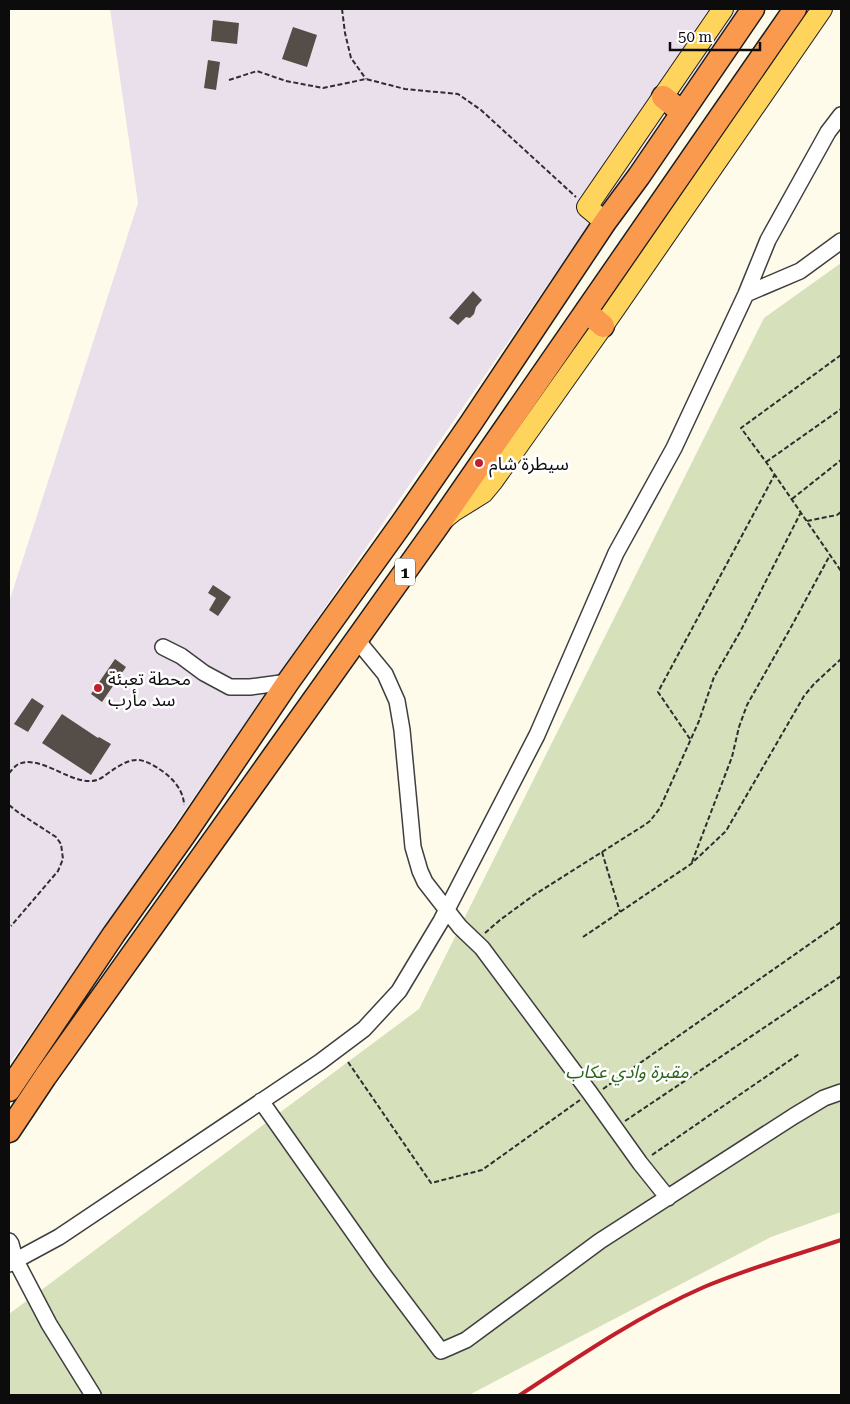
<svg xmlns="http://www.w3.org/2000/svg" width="850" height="1404" font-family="'Roboto Serif','Noto Sans Arabic',serif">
	<rect width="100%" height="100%" fill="#fffbeb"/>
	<path fill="#eae0eb" d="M110,9H738L9,1065V602L138,203Z"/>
	<path fill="#d6e1bc" d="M841,263V1212L771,1237L469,1395H9V1314L419,1009L764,318Z"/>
	<path fill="#554d48" d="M213,20L239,23L237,44L211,41Z
		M293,27L317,35L307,67L282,59Z
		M208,60L220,62L216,90L204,88Z
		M473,291L482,300L476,307L474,314L470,318L466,317L458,325L449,318Z
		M213,585L231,597L218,616L209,610L216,598L208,593Z
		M115,659L126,667L102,702L91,694Z
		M32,698L44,706L28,732L14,724Z
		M62,714L98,738L99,737L111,744L91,775L42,743Z"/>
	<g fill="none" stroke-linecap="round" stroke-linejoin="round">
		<g stroke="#3f3f3f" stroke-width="18">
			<path id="minor" d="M746,294L800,271L841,241
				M357,640L385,674L397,701L402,730L413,847L420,871L425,882L460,927L482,948L590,1093L640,1163L668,1198
				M163,647L181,656L204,673L230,687H250L288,682
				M261,1101L380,1270L441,1351L466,1340L600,1241L794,1116L824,1098L841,1092
				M9,1241L11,1244L15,1259L49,1324L93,1395
				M9,1264L59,1237L320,1062L364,1029L399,991L441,921L537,735L616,553L674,448L746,294L768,240L828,132L841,115"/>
		</g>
		<g stroke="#1d1d1d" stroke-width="22">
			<path id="major" d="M605,222L587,207L723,9
				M444,519L454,511L483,493L493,481L603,326L822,9"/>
		</g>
		<g stroke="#1d1d1d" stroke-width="25">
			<path id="highway" d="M663,97L682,112
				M586,311L603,326
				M9,1090L114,934L185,834L288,682L402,523L471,423L605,222L639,176L753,9
				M9,1131L45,1077L439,524L795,9"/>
		</g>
		<path stroke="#2e2e2e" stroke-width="2" stroke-dasharray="5 2.5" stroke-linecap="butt" d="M342,9L345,33L351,58L366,79
			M229,80L257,71L286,81L323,88L366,79L405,89L458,94L481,110L576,197
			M841,355L741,428L766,462L841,571
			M766,462L841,409
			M792,499L841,460
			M807,521L837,515L841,512
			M690,739L658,692L775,474
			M9,773C11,771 14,767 17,765C37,753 68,782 90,781C97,781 102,778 107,774C132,756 140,755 165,773C174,780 184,792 184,805
			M9,805L19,813L56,837L61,844L63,859L58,871L11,926
			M602,852L620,912
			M692,862L732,757L739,727L747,705L790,629L830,555
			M485,933L500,920L534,895L643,826L650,821L660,808L699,721L714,677L740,632L801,512
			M583,937L691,864L726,831L804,696L814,684L841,659
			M348,1062L431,1183L482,1170L580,1100
			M603,1089L841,922
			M625,1121L841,976
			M652,1155L799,1054"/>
		<use href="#minor" stroke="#fff" stroke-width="15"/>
		<use href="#major" stroke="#fed45c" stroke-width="20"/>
		<use href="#highway" stroke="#fa9a4e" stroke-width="22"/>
		<path stroke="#c11f2a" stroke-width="4" d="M520,1395C579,1356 638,1316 704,1287C749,1268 796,1255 841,1240"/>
	</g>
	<g fill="#c11f2a" stroke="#fff" stroke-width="2">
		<circle cx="479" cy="463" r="5"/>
		<circle cx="98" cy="688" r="5"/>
	</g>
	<g text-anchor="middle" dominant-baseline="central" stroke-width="5" stroke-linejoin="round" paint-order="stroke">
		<rect fill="#fff" stroke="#555" stroke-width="1" x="395" y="558.5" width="20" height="27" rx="4"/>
		<g font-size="16" font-weight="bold" fill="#0c0c0c">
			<text x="405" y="572">1</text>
		</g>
		<g font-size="18" fill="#0c0c0c" stroke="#fff" text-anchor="start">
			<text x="489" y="463">سيطرة شام</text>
			<text x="108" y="678">محطة تعبئة<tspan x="108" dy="21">سد مأرب</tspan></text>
		</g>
		<g font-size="18" font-style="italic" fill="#2b661a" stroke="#fff">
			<text x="627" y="1071">مقبرة وادي عكاب</text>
		</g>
	</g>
	<rect width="850" height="1404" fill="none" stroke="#0c0c0c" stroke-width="20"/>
	<path d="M670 42v8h90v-8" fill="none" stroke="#0c0c0c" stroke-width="2.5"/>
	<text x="678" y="42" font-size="15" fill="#0c0c0c" stroke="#ffffff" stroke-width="4" paint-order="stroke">50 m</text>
</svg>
